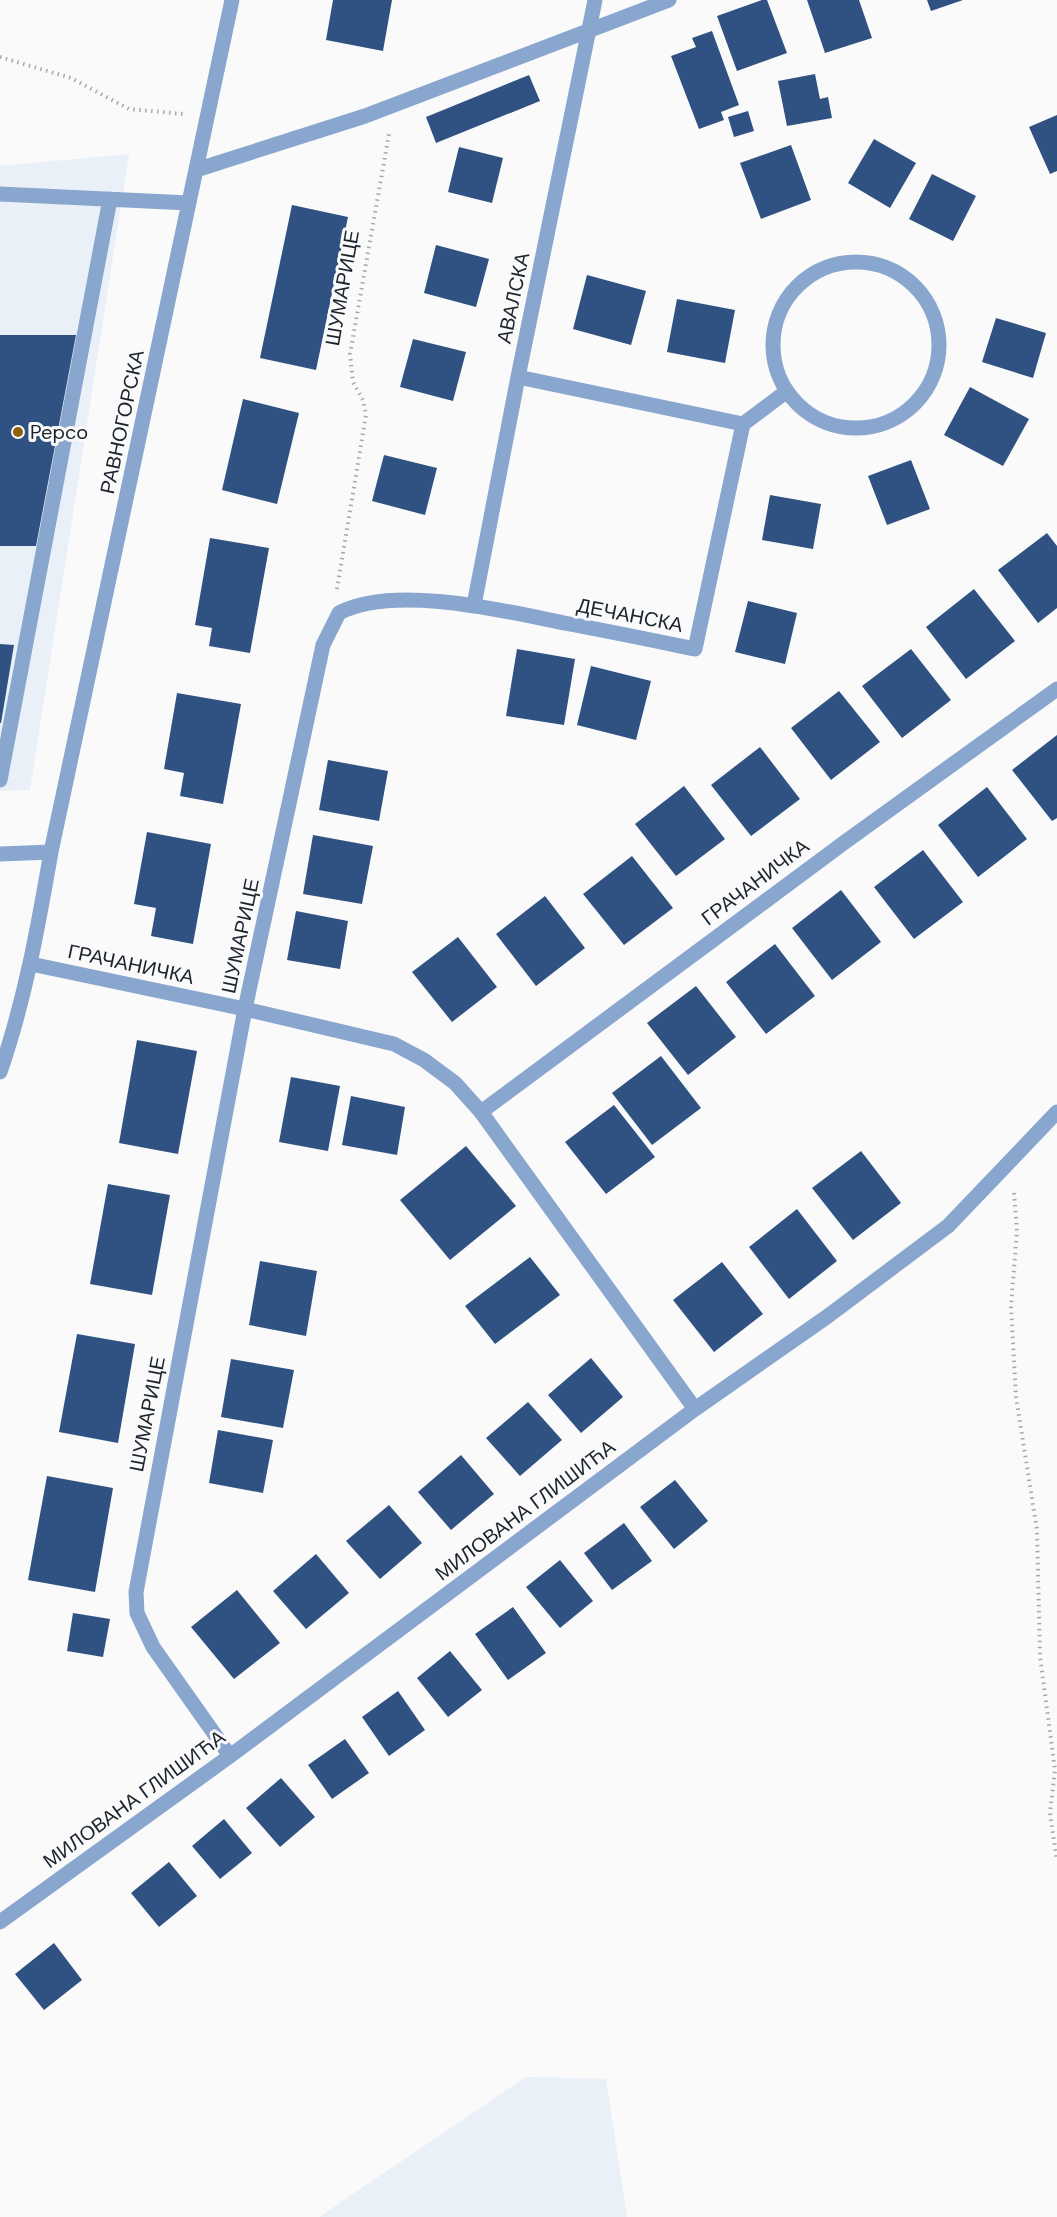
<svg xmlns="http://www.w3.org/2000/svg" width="1057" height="2217" font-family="'DM Sans',sans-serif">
	<rect width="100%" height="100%" fill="#fafafa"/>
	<path fill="#eaf0f7" d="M129,154L30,790L0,791V166Z
		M526,2077L606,2079L627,2217H319Z"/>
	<path fill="#305282" d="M333,0H392L383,51L326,40Z
		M762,0H767L787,53L737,71L717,16Z
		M807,0H859L872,38L825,53Z
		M927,0H963L931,11Z
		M712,31L739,105L721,112L724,120L699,129L671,56L696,47L692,38Z
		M815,74L820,99L828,97L832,118L787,126L778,81Z
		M529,75L540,101L436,143L426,117Z
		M748,111L754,131L734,137L728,117Z
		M1057,115V171L1050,174L1029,127Z
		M874,139L916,163L890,208L848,183Z
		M791,145L811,200L761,219L740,163Z
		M459,147L503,158L492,203L448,192Z
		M932,174L976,196L953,241L909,219Z
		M292,205L348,217L316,370L260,358Z
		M436,245L489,259L476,307L424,293Z
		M587,275L646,291L631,345L573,329Z
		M677,299L735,310L725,363L667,352Z
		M996,318L1046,333L1033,378L982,362Z
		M0,335H76L36,546H0Z
		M413,339L466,352L453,401L400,387Z
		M970,387L1029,419L1003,466L944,435Z
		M243,399L299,413L277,504L222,490Z
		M384,455L437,468L425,515L372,501Z
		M911,460L930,509L887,525L868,476Z
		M770,495L821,504L813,549L762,540Z
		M1047,533L1057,546V608L1038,623L998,570Z
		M210,538L269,548L250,653L209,646L212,628L195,625Z
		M974,589L1015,641L966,679L926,627Z
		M748,601L797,613L785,664L735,652Z
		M0,644L14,645L1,723H0Z
		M517,649L575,659L564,725L506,716Z
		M911,649L951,700L902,738L862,686Z
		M591,666L651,681L636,740L577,725Z
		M839,691L880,742L831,780L791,728Z
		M177,693L241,704L223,804L180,796L184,773L164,769Z
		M1057,735V818L1052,821L1012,770Z
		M760,747L800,799L751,836L711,785Z
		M328,760L388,771L379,821L319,810Z
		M684,786L725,839L676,876L635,824Z
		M987,787L1027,839L978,877L938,825Z
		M147,832L211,844L193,944L151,936L156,908L134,904Z
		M313,835L373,846L362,904L303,894Z
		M923,850L963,902L914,939L874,887Z
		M632,856L673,908L624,945L583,894Z
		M841,890L881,942L832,980L792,928Z
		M545,896L585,948L536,986L496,934Z
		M296,911L348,921L340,969L287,960Z
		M458,937L497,987L452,1022L412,972Z
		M775,944L815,996L766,1034L726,982Z
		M696,986L736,1037L688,1075L647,1023Z
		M137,1040L197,1051L178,1154L119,1143Z
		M661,1056L701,1108L652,1145L612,1093Z
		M291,1077L340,1086L328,1151L279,1142Z
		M351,1096L405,1107L397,1155L342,1145Z
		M614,1105L655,1157L606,1194L565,1142Z
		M466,1146L516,1206L450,1260L400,1200Z
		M861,1151L901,1203L853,1240L812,1188Z
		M108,1184L170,1195L152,1295L90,1284Z
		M797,1209L837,1261L789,1299L749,1247Z
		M530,1257L560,1295L495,1344L465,1306Z
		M260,1261L317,1271L306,1336L249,1325Z
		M722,1262L763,1314L714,1352L673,1300Z
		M77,1334L135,1344L118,1443L59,1432Z
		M591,1358L623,1397L581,1433L548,1395Z
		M231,1359L294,1370L283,1428L221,1417Z
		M528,1402L562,1440L520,1476L486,1438Z
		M218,1430L273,1440L263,1493L209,1483Z
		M461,1455L494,1494L451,1530L418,1492Z
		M47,1476L113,1488L95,1592L28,1580Z
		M675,1480L708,1521L674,1549L640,1507Z
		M389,1505L422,1543L380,1579L346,1541Z
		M624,1523L652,1561L612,1590L584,1553Z
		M316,1554L349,1593L306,1629L273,1591Z
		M560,1560L593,1601L560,1628L526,1587Z
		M237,1590L280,1643L234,1679L191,1627Z
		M513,1607L546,1653L508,1680L475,1634Z
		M73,1613L110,1619L103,1657L67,1651Z
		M450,1651L482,1690L448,1717L417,1678Z
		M398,1691L425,1730L389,1756L362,1717Z
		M345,1739L369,1773L332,1799L308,1765Z
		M281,1778L315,1817L280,1847L246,1808Z
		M224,1819L252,1853L220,1879L192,1846Z
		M169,1862L197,1896L159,1927L131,1893Z
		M54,1943L82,1980L44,2010L15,1974Z"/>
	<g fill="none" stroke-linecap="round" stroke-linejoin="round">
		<path stroke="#a5a8ac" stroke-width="4" stroke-dasharray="1.5 4.5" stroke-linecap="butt" d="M0,57L71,78L129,109L183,114
			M337,589L366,415L363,400L353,382L350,354L389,134
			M1014,1193L1017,1231L1011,1307L1016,1397L1037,1530L1040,1656L1055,1770L1050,1813L1057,1861"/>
		<path stroke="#89a6ce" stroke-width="15" d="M196,170L365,116L669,0
			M0,194L189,203
			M773 345a83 83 0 1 1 166 0a83 83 0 1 1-166 0Z
			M518,377L743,424L787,391
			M474,605L518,377L595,0
			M0,780L110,199
			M0,854L51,852
			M31,964L245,1009L394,1044L424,1060L455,1083L481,1112L845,842L1057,689
			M0,1072C25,1000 38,927 51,852L232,0
			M481,1112L695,1409
			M230,1756L153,1647L137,1613L136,1592L245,1009L323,645L339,613C394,584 505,611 564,623C608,631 651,640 695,649L743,424
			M0,1922L230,1756L695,1409L828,1316L948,1226L1057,1112"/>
	</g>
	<circle fill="#8d6107" stroke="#fafafa" stroke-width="2" cx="18" cy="432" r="6"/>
	<g text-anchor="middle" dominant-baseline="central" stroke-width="6" stroke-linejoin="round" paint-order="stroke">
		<g font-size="20" fill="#1c242e" stroke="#fafafa">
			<text transform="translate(342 288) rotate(-80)">ШУМАРИЦЕ</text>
			<text transform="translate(513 298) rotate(-78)">АВАЛСКА</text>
			<text transform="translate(122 422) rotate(-78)">РАВНОГОРСКА</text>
			<text transform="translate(630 615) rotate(11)">ДЕЧАНСКА</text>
			<text transform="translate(755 882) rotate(-37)">ГРАЧАНИЧКА</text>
			<text transform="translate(240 936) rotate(-78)">ШУМАРИЦЕ</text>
			<text transform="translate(131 964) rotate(12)">ГРАЧАНИЧКА</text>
			<text transform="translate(147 1414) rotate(-79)">ШУМАРИЦЕ</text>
			<text transform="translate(525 1510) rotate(-37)">МИЛОВАНА ГЛИШИЋА</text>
			<text transform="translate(134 1799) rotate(-36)">МИЛОВАНА ГЛИШИЋА</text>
		</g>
		<g font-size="20" fill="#1c242e" stroke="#fafafa" text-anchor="start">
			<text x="30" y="432">Pepco</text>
		</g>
	</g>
</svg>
